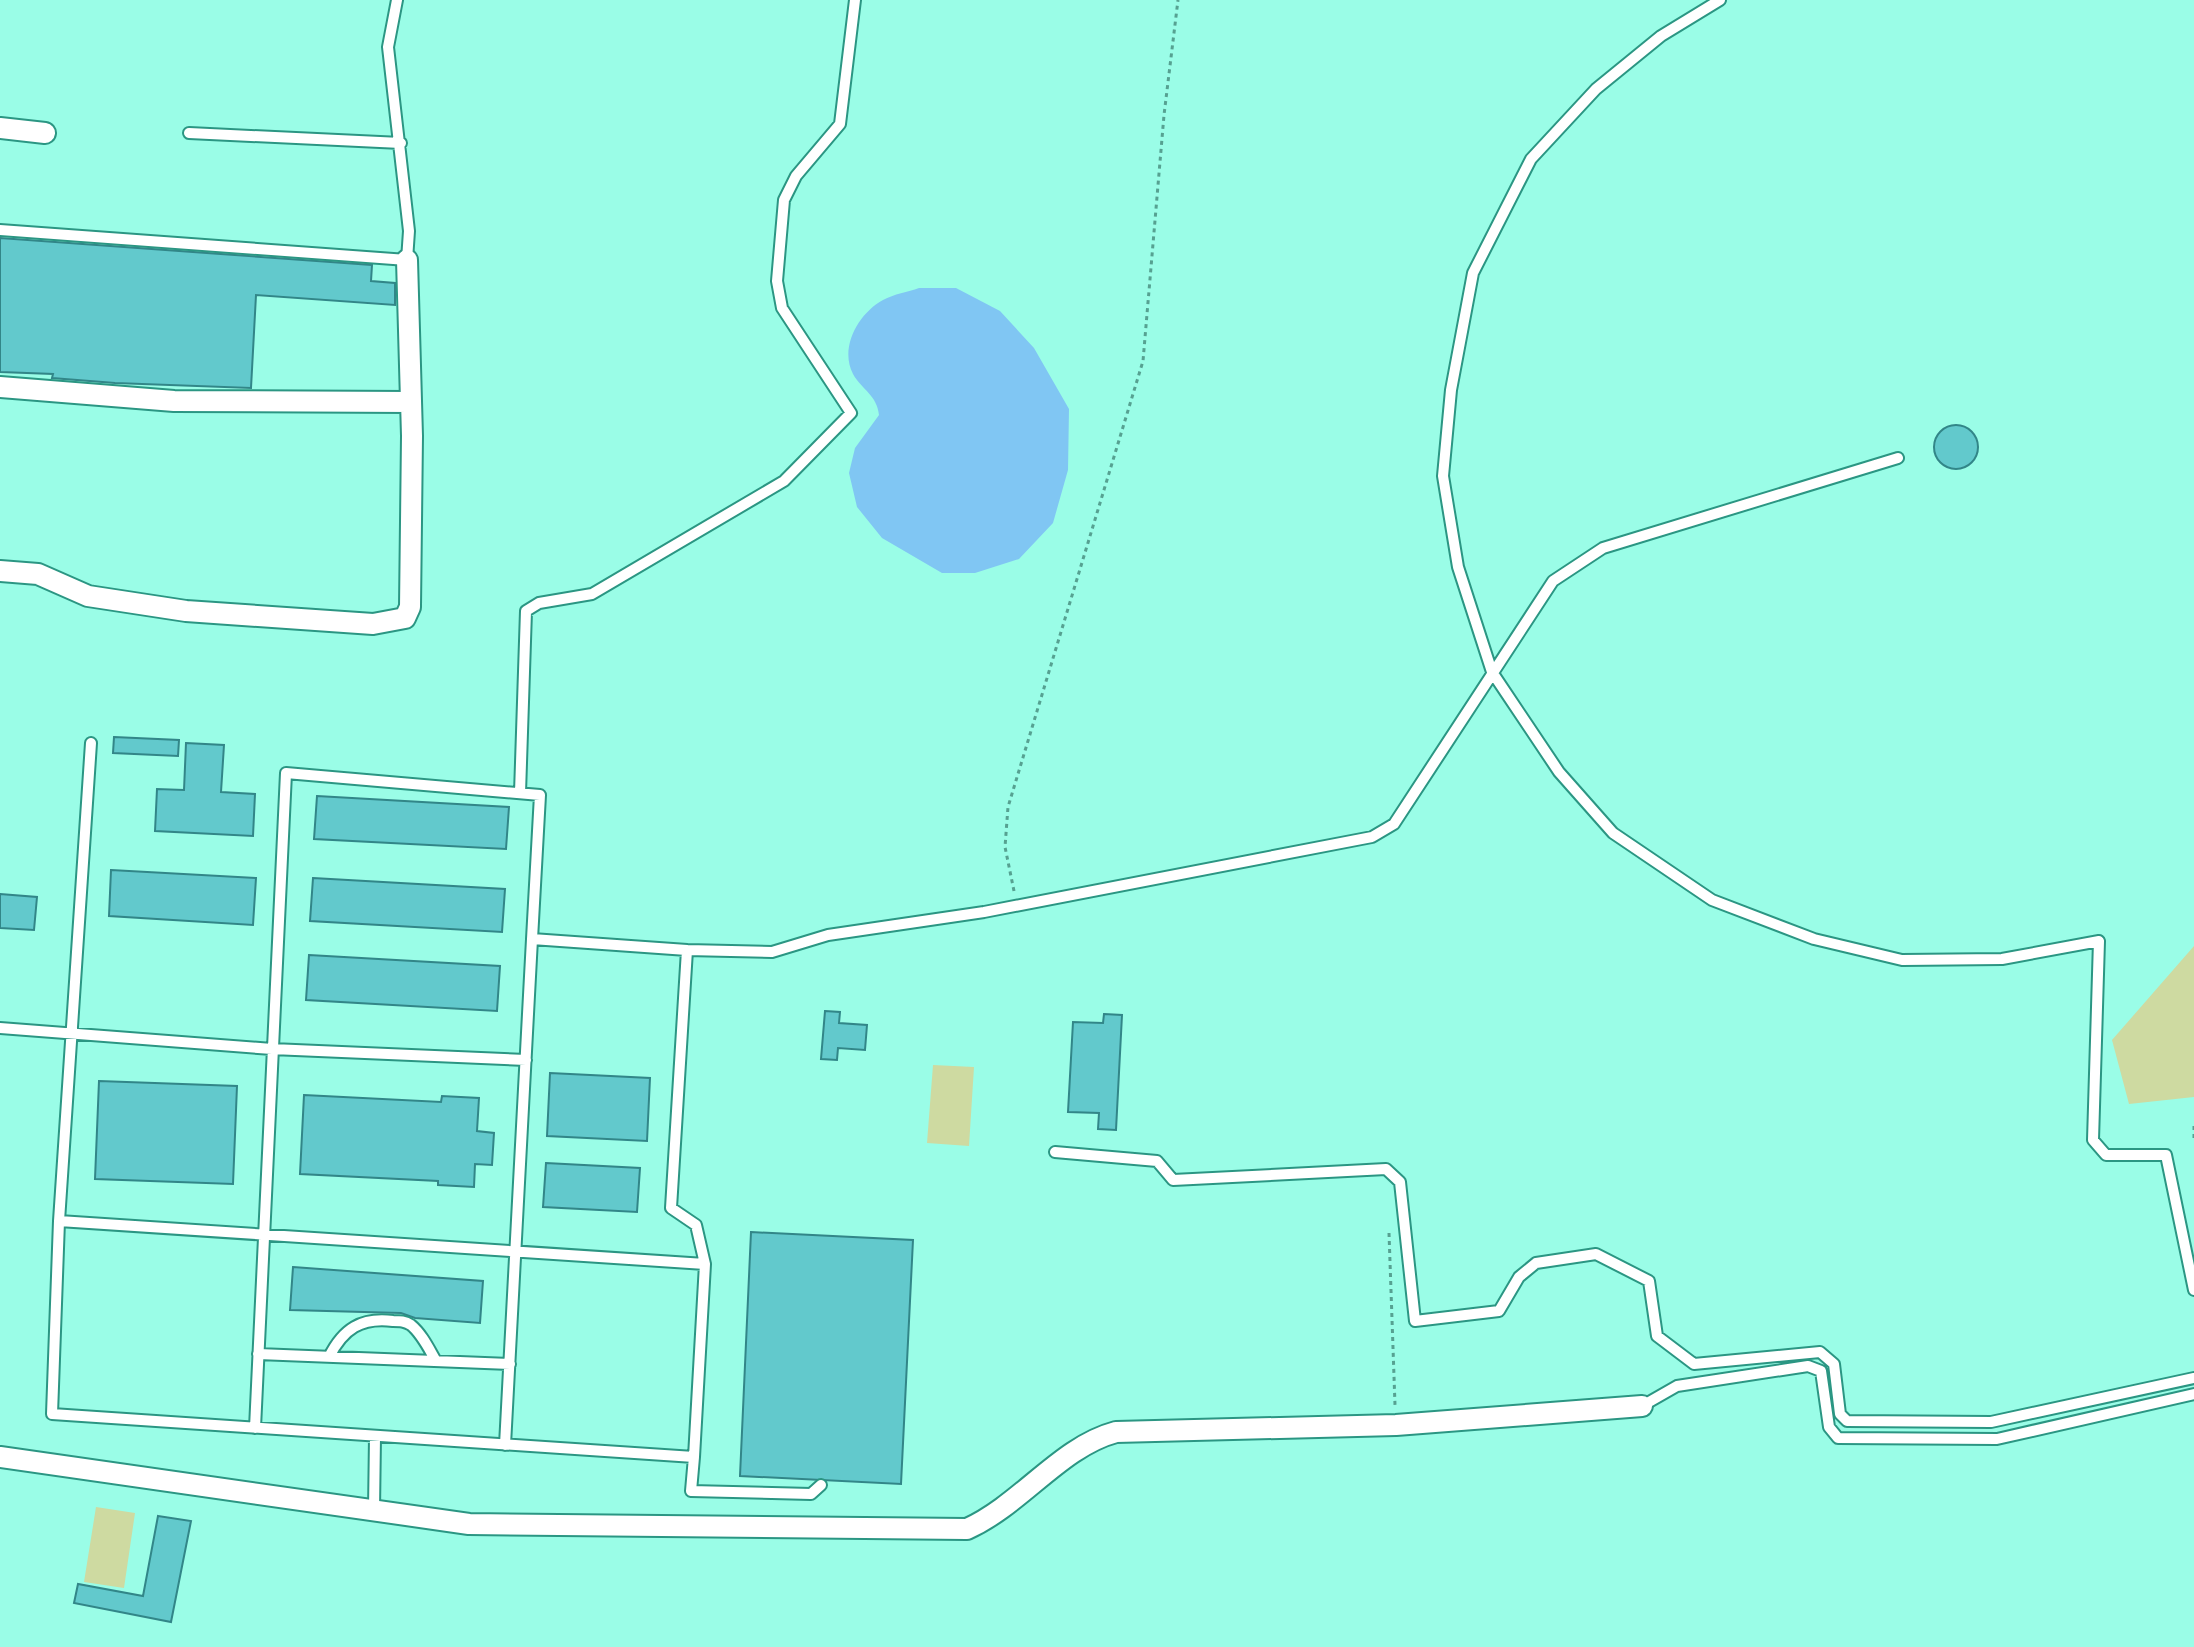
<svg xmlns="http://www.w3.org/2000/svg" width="2194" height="1647" font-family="Barlow,sans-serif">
	<rect width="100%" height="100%" fill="#9afde7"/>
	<path fill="#cedaa1" d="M2194,946V1097L2129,1104L2112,1040Z
		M933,1065L974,1067L969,1146L927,1143Z
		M96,1507L135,1513L124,1588L84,1582Z"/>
	<path fill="#80c6f3" d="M919,288H956L1000,311L1034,348L1069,409L1068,470L1053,523L1019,559L975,573H942L882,538L857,507L849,473L855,448L879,415C877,395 862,390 853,374C839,347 859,313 883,300C894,294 908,292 919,288Z"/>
	<path fill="#62c9cc" stroke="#328688" stroke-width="2" d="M0,238L372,265L371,281L395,283V305L256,295L251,388L115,383L52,378L53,374L0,372Z
		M1934 447a22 22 0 1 1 44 0a22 22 0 1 1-44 0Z
		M114,737L179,740L178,756L113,753Z
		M186,743L224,745L221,792L255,794L253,836L155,831L157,789L184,790Z
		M317,796L509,807L506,849L314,839Z
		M111,870L256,878L253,925L109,916Z
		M313,878L505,889L502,932L310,921Z
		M0,894L37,897L34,930L0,928Z
		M309,955L500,966L497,1011L306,1000Z
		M825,1011L840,1012L839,1023L867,1025L865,1050L838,1048L837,1060L821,1059Z
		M1104,1014L1122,1015L1116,1130L1098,1129L1099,1113L1068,1112L1073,1022L1103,1023Z
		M550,1073L650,1078L647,1141L547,1136Z
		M99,1081L237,1086L233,1184L95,1179Z
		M304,1095L441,1102L442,1096L479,1098L477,1131L494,1133L492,1165L475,1164L474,1187L438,1185V1181L300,1174Z
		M546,1163L640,1168L637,1212L543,1207Z
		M751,1232L913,1240L901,1484L740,1476Z
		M293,1267L483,1281L480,1323L415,1318L401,1313L290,1310Z
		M158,1516L191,1521L171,1622L74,1603L78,1584L143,1596Z"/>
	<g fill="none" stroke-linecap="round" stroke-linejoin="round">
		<g stroke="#2b9683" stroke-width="14">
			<path id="lane" d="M1720,0L1661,36L1596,89L1531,159L1473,273L1451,390L1443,476L1458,567L1492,672L1559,772L1613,833L1712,900L1814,939L1902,960L2002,959L2099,941L2093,1140L2106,1155H2166L2194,1290
				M189,133L401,143
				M0,230L407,260L409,231L388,47L397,0
				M91,743L59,1221L52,1414C266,1429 480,1444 694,1457L705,1264L696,1225L671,1208L687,950L532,939L505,1445
				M520,793L526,611L539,603L592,594L784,481L851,413L782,308L777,281L784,200L796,176L840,124L855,0
				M687,950L772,952L828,935L984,912L1372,837L1394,824L1553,581L1603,548L1898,458
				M0,1028L272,1049L526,1060
				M1055,1152L1157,1161L1173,1180L1386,1169L1400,1182L1415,1321L1499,1311L1519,1277L1536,1263L1596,1254L1649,1281L1657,1336L1694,1364L1820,1352L1834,1364L1840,1414L1847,1421L1991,1422L2194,1378
				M59,1221L705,1264
				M258,1354L510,1364
				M329,1357C343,1329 361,1317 393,1321C400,1321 405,1321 411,1325C422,1334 429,1349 436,1361
				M1642,1406L1677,1386L1808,1366L1821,1371L1829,1427L1838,1438L1997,1439L2194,1394
				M255,1428L286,773L540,795L532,939
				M694,1457L691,1491L811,1494L821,1485
				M374,1510L375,1437"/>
		</g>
		<g stroke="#2b9683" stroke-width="24">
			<path id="street" d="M0,128L45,133
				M0,387L174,401L411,402
				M0,571L38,574L88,596L186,611L373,624L405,618L410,607L412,436L407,260
				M0,1457L469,1524L967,1529C1022,1504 1060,1447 1116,1432L1396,1425L1642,1406"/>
		</g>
		<path stroke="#56a191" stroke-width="3" stroke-dasharray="4 4" stroke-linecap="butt" d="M1014,891L1005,847L1008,807L1143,361L1164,115L1178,0
			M2194,1126V1141
			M1389,1233L1395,1405"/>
		<use href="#lane" stroke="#fff" stroke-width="10"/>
		<use href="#street" stroke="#fff" stroke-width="20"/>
	</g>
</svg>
